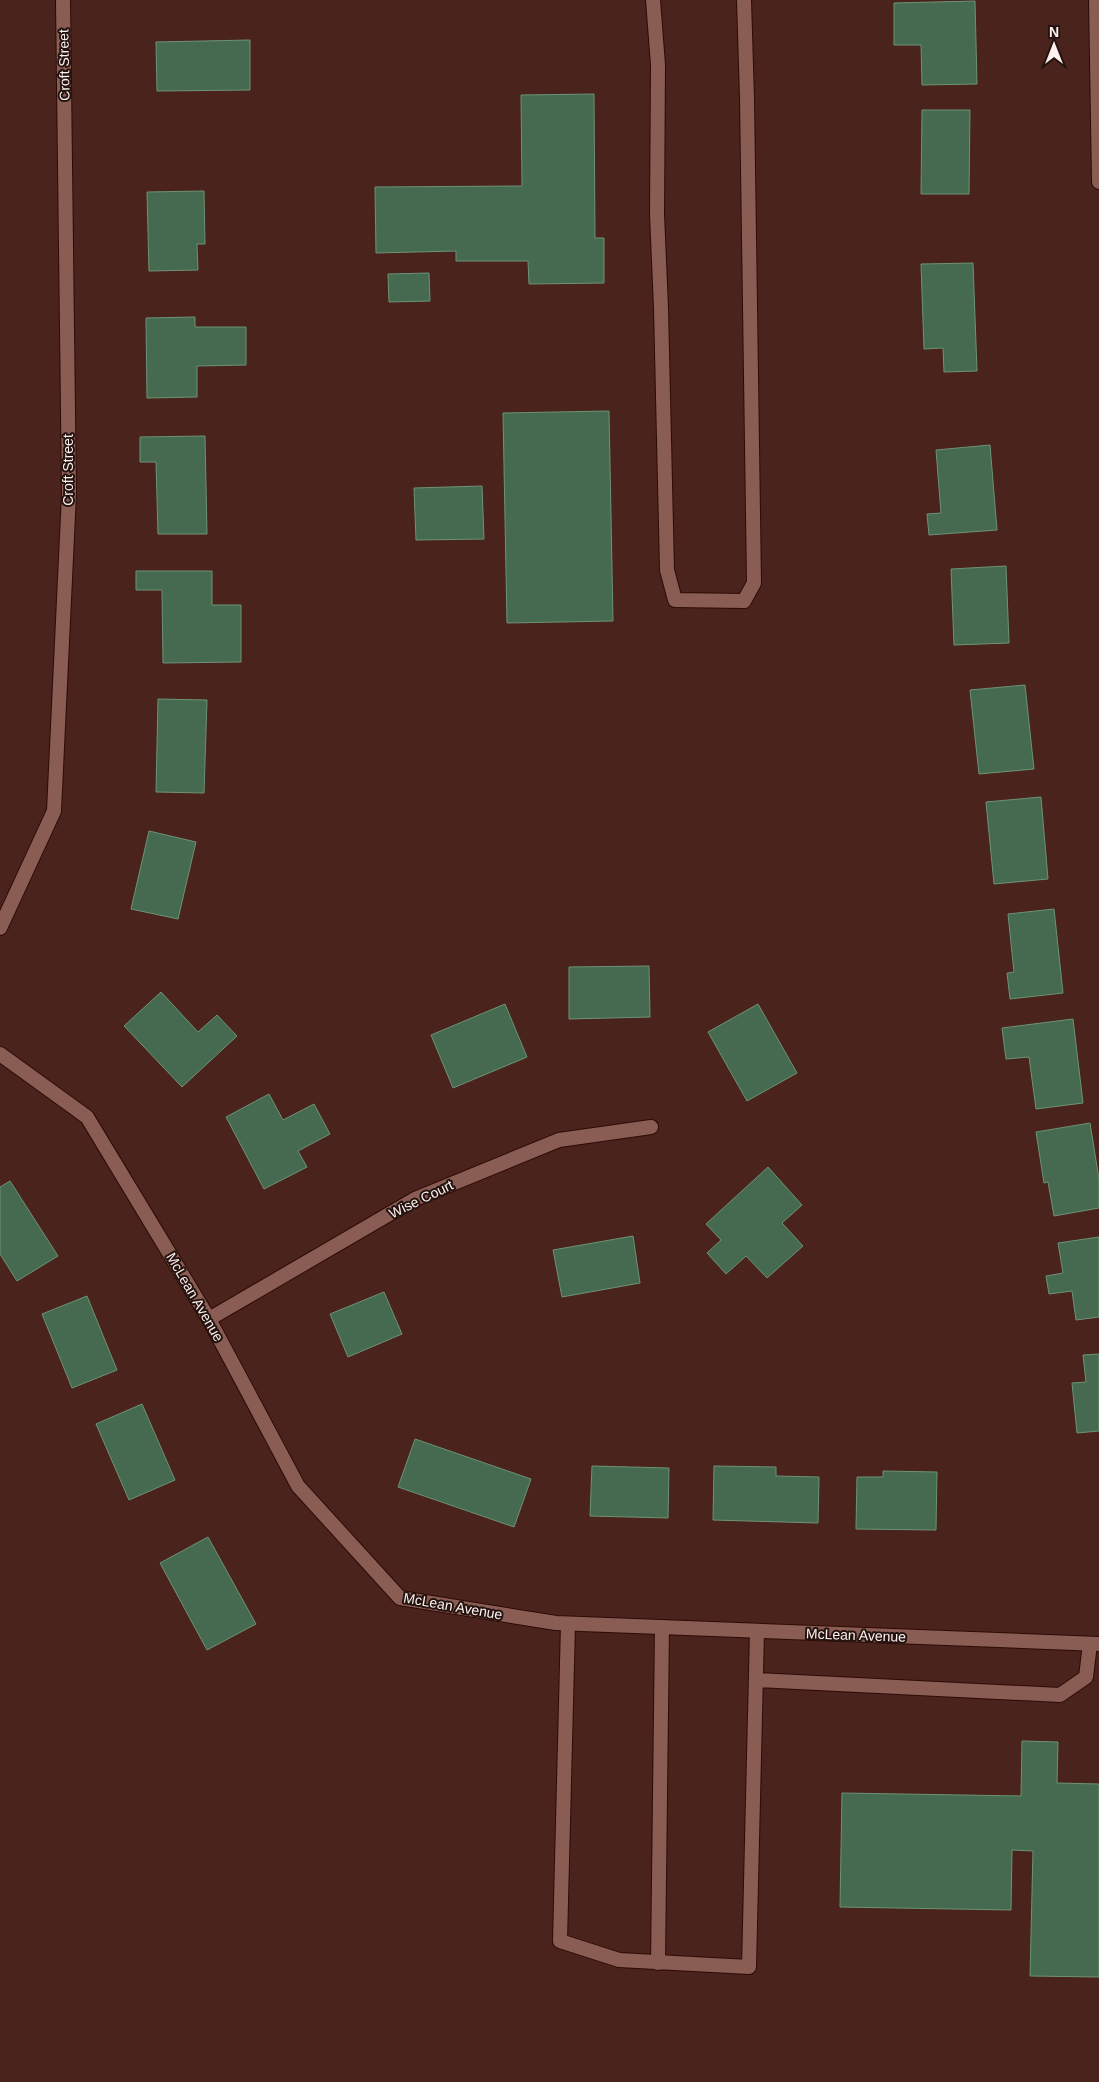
<svg xmlns="http://www.w3.org/2000/svg" width="1099" height="2082" font-family="Helvetica,sans-serif">
	<rect width="100%" height="100%" fill="#4a241c"/>
	<path fill="#456a4f" stroke="#6d9376" d="M975,1L977,84L922,85L921,45H894V3Z
		M250,40V90L157,91L156,42Z
		M594,94L595,238H604V283L529,284L528,261H456V251L376,253L375,187L522,186L521,95Z
		M922,110H970L969,194H921Z
		M204,191L205,244H197L198,270L149,271L147,192Z
		M973,263L977,371L944,372L943,348L924,349L921,264Z
		M429,273L430,301L389,302L388,274Z
		M195,317V327H246V365L197,366V397L147,398L146,318Z
		M609,411L613,621L507,623L503,413Z
		M205,436L207,534H158L156,462H140V437Z
		M990,445L997,530L929,535L927,514L941,513L936,450Z
		M482,486L484,539L416,540L414,488Z
		M1006,566L1009,643L954,645L951,569Z
		M136,571H212V605H241V662L163,663L162,590H136Z
		M1025,685L1034,769L979,774L970,690Z
		M158,699L207,700L204,793L156,792Z
		M1041,797L1048,879L994,884L986,802Z
		M149,831L196,842L178,919L131,909Z
		M1054,909L1063,993L1010,999L1007,973L1014,972L1008,914Z
		M649,966L650,1017L569,1019V967Z
		M161,992L198,1032L217,1015L237,1036L182,1087L124,1026Z
		M505,1004L527,1057L453,1088L431,1035Z
		M758,1004L797,1073L747,1101L708,1032Z
		M1073,1019L1083,1103L1036,1109L1029,1057L1006,1059L1002,1028Z
		M269,1094L283,1120L314,1104L330,1134L298,1151L307,1167L264,1189L226,1117Z
		M1090,1123L1099,1179V1208L1054,1216L1048,1182L1044,1183L1036,1132Z
		M768,1167L802,1205L782,1223L803,1246L767,1278L746,1256L726,1274L707,1253L721,1240L706,1224Z
		M10,1181L58,1256L17,1281L0,1254V1187Z
		M633,1236L640,1283L562,1297L553,1250Z
		M1099,1237V1317L1076,1320L1072,1291L1049,1294L1046,1276L1063,1273L1058,1243Z
		M384,1292L402,1334L348,1357L330,1314Z
		M87,1296L117,1370L72,1388L42,1314Z
		M1099,1354V1431L1077,1433L1072,1383L1086,1382L1083,1355Z
		M142,1404L175,1480L129,1500L96,1424Z
		M415,1439L531,1479L514,1527L398,1487Z
		M592,1466L669,1468L668,1518L590,1516Z
		M714,1466L776,1467V1476L819,1477L818,1523L713,1520Z
		M883,1471L937,1472L936,1530L856,1529L857,1477H883Z
		M208,1537L256,1624L207,1650L160,1563Z
		M1022,1741L1058,1742L1057,1783L1099,1784V1977L1030,1976L1033,1851L1012,1850L1011,1910L840,1907L842,1793L1021,1796Z"/>
	<g fill="none" stroke-linecap="round" stroke-linejoin="round">
		<g stroke="#2e0b06" stroke-width="16">
			<path id="service" d="M653,0L658,65L657,214L661,308L667,570L675,600L744,601L754,583L747,98L744,0
				M568,1624L560,1941L619,1960L749,1967L757,1631
				M756,1680L1060,1695L1086,1677L1090,1644
				M658,1963L662,1627"/>
		</g>
		<g stroke="#2e0b06" stroke-width="16">
			<path id="minor" d="M1096,0L1099,182
				M0,928L54,811L69,494L63,0
				M0,1054L87,1117L209,1319L298,1486L400,1598L556,1623L1099,1644
				M209,1319L415,1199L559,1140L651,1127"/>
		</g>
		<use href="#service" stroke="#895d54" stroke-width="14"/>
		<use href="#minor" stroke="#895d54" stroke-width="14"/>
	</g>
	<g text-anchor="middle" dominant-baseline="central" stroke-width="4" stroke-linejoin="round" paint-order="stroke">
		<g font-size="14" fill="#fcf1ef" stroke="#24130f">
			<text transform="translate(64 65) rotate(-91)">Croft Street</text>
			<text transform="translate(68 470) rotate(-90)">Croft Street</text>
			<text transform="translate(421 1199) rotate(-26)">Wise Court</text>
			<text transform="translate(195 1297) rotate(60)">McLean Avenue</text>
			<text transform="translate(453 1606) rotate(10)">McLean Avenue</text>
			<text transform="translate(856 1635) rotate(2)">McLean Avenue</text>
		</g>
	</g>
	<g transform="translate(1054 45)" stroke="#24130f" stroke-width="4" paint-order="stroke">
	<path d="M0-4L9 19L0 12L-9 19Z" fill="#fcf1ef"/>
	<text y="-8" font-size="14" font-weight="bold" text-anchor="middle" fill="#fcf1ef">N</text>
	</g>
</svg>
